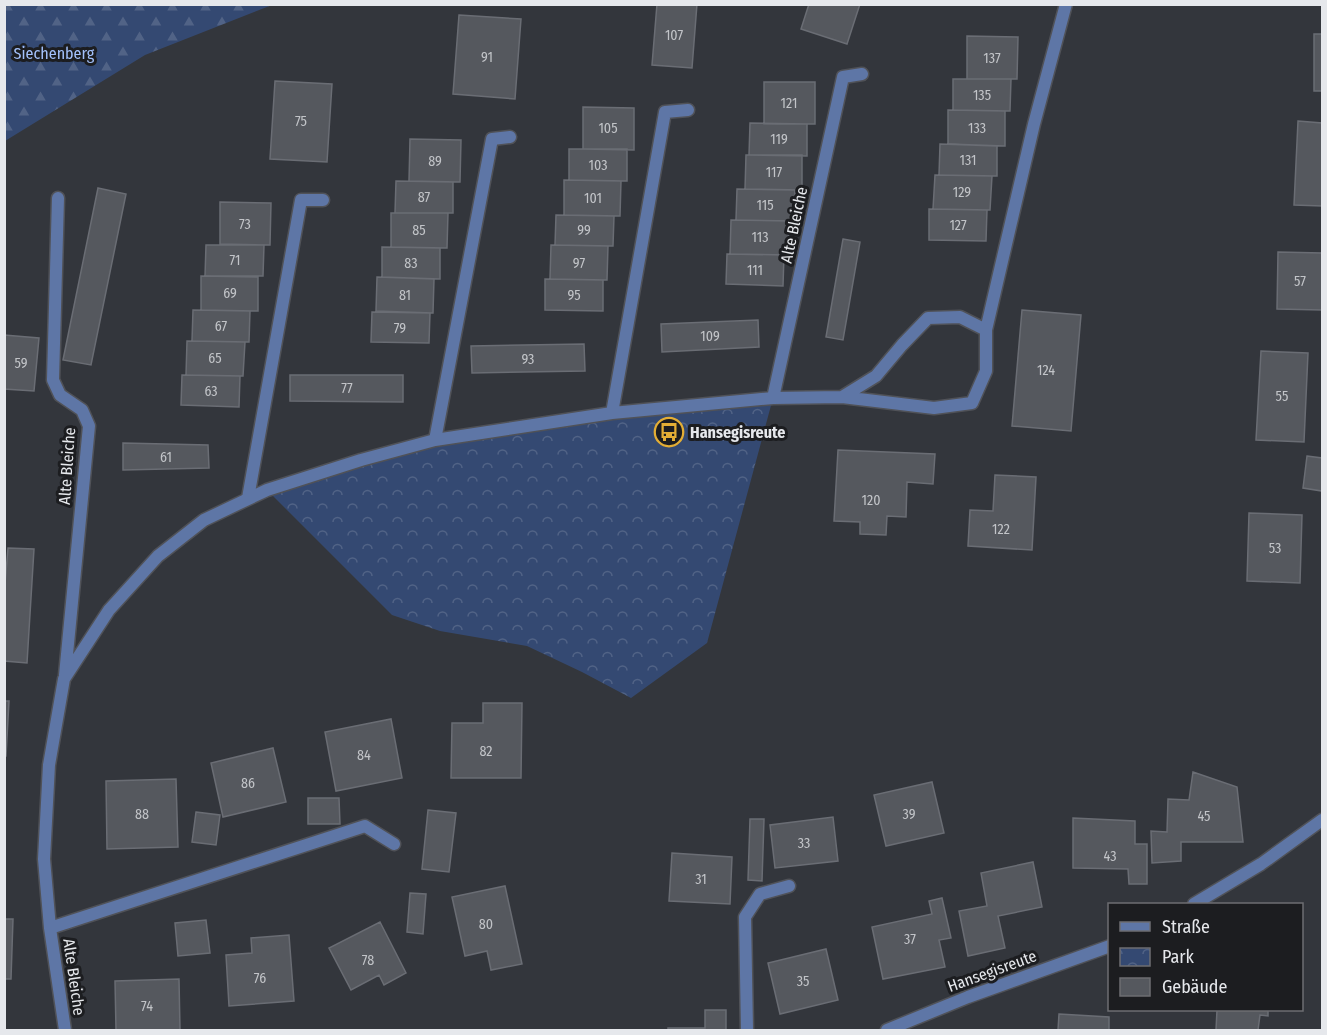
<svg xmlns="http://www.w3.org/2000/svg" width="1327" height="1035" font-family="'Fira Sans Condensed',sans-serif">
	<defs>
		<pattern id="forest-firs" width="22" height="20" patternUnits="userSpaceOnUse" patternTransform="scale(1.5)"><rect width="22" height="20" fill="#344972"/><path d="M5 1l3.5 6h-7zM16 11l3.5 6h-7z" fill="#516386"/></pattern>
		<pattern id="park-crowns" width="20" height="18" patternUnits="userSpaceOnUse" patternTransform="scale(1.5)"><rect width="20" height="18" fill="#344972"/><path d="M2 6a3 3 0 1 1 6 0M12 15a3 3 0 1 1 6 0" fill="none" stroke="#516386"/></pattern>
	</defs>
	<rect width="100%" height="100%" fill="#33363c"/>
	<path fill="url(#forest-firs)" d="M5,4H272V5L145,55L5,141Z"/>
	<path fill="url(#park-crowns)" d="M773,398L707,643L631,698L582,672L527,646L440,631L392,615L267,490L435,440Z"/>
	<path fill="#55585e" stroke="#6a6d74" stroke-width="1.5" d="M657,4H697L692,68L652,65Z
		M809,4H860L847,44L801,29Z
		M459,15L521,19L515,99L453,94Z
		M1314,34H1322V91H1314Z
		M967,36L1018,37L1017,79H967Z
		M953,79H1011L1010,111L953,110Z
		M275,81L332,84L327,162L270,159Z
		M764,82H815V124H764Z
		M583,107L634,108V150L583,149Z
		M948,110L1005,111V146L948,144Z
		M1298,121L1322,123V206L1294,205Z
		M750,123L807,124V156L749,155Z
		M410,139L461,140L460,182L409,181Z
		M940,144L997,146V176L939,175Z
		M569,149H627V181L569,180Z
		M746,155H802V190L745,189Z
		M935,175L992,176L990,210L933,209Z
		M564,180L621,181L620,216L564,215Z
		M396,181L453,182V213H395Z
		M98,188L126,194L91,365L63,360Z
		M737,189L795,190L794,221L736,220Z
		M220,202L271,203L270,245L220,244Z
		M929,209L987,210L986,241L929,240Z
		M391,213H448L447,248L391,247Z
		M556,215L614,216L613,246L555,245Z
		M731,220L789,221L788,255L730,254Z
		M843,239L860,242L843,340L826,337Z
		M206,245H264L263,276H205Z
		M551,245L608,246L607,280L550,279Z
		M382,247L440,248V279L382,277Z
		M1278,252L1322,253V310L1277,309Z
		M727,254L784,255L783,286L726,284Z
		M201,276L258,277V311L201,310Z
		M377,277L434,279L433,313L376,311Z
		M545,279L603,280V311L545,310Z
		M193,310L250,311L249,342L192,341Z
		M1022,310L1081,315L1071,431L1012,426Z
		M372,312L430,313L429,343L371,342Z
		M758,320L759,347L662,352L661,324Z
		M4,335L39,338L34,391L4,389Z
		M187,341L245,342L243,376L186,375Z
		M584,344L585,371L472,373L471,346Z
		M1261,351L1308,353L1304,442L1256,440Z
		M182,375L240,376L239,407L181,405Z
		M290,375H403V402L290,401Z
		M123,443L208,445L209,468L123,470Z
		M838,450L935,454L933,484L907,482L906,517L887,516L886,535L860,534V522L834,521Z
		M1307,456L1322,458V491L1303,488Z
		M995,475L1036,477L1032,550L968,546L970,510L993,511Z
		M1249,513L1302,515L1300,583L1247,581Z
		M8,548L34,549L27,663L4,661V596Z
		M4,701H9L6,756H4Z
		M483,703H522L521,778H451L452,723H483Z
		M391,719L402,778L336,791L325,732Z
		M273,748L286,802L223,817L211,763Z
		M1193,772L1237,787L1243,842H1181V861L1152,863L1151,831L1167,832L1168,799L1189,800Z
		M176,779L178,847L107,849L106,781Z
		M932,782L944,833L886,846L874,795Z
		M308,798H339L340,824H308Z
		M428,810L456,813L449,872L422,869Z
		M196,812L220,815L216,845L192,842Z
		M833,817L838,861L775,868L770,825Z
		M1073,818L1135,821V844H1147V884H1129L1128,869L1073,868Z
		M750,819H764L762,881L748,880Z
		M672,853L732,857L730,904L669,901Z
		M1033,862L1042,907L998,916L1005,948L968,956L959,911L987,906L981,873Z
		M505,886L522,964L491,970L487,951L465,956L452,897Z
		M410,893L426,894L423,934L407,932Z
		M942,898L951,938L939,940L945,967L883,979L872,927L932,914L929,901Z
		M4,919H13L11,979H4Z
		M206,920L210,953L178,956L175,923Z
		M380,922L406,973L384,985L379,975L351,990L329,948Z
		M289,935L294,1001L229,1006L226,955L252,953L251,938Z
		M826,949L838,1000L780,1014L768,963Z
		M179,979L180,1030H116L115,981Z
		M705,1010H726V1030H668V1028H705Z
		M1217,1010H1268V1016L1260,1015L1258,1030H1216Z
		M1059,1014L1109,1017V1030H1058Z"/>
	<g fill="none" stroke-linecap="round" stroke-linejoin="round">
		<g stroke="#505258" stroke-width="15">
			<path id="lane" d="M747,1030L745,917L760,894L789,886"/>
		</g>
		<g stroke="#505258" stroke-width="15">
			<path id="street" d="M58,198L53,380L60,395L82,410L89,426L65,675
				M986,330L1034,124L1066,4
				M773,398L843,77L862,74
				M612,413L665,112L688,110
				M435,440L492,139L510,137
				M248,498L301,200H323
				M1194,904L1261,864L1322,820
				M50,928L365,826L394,844
				M65,1030L50,928L44,859L49,765L64,679L109,610L158,556L204,520L267,490L361,460L435,440L612,413L773,398L842,397L934,408L972,403L986,371V330L960,317L928,318L902,345L876,376L842,397
				M887,1030L968,997L1110,946"/>
		</g>
		<use href="#lane" stroke="#5e76a6" stroke-width="12"/>
		<use href="#street" stroke="#5e76a6" stroke-width="12"/>
	</g>
	<defs>
		<g id="bus-ring" transform="scale(1.5)"><circle r="9.5" fill="#1c1d20" stroke="#e4ae35" stroke-width="1.5"/><path d="M-5-6H5V4H4V6H2V4H-2V6H-4V4H-5ZM-3.5-4V0h7V-4ZM-3.5 1.2v1.5H-2V1.2ZM2 1.2v1.5H3.5V1.2Z" fill="#e4ae35"/></g>
	</defs>
	<g fill-rule="evenodd">
		<use href="#bus-ring" x="669" y="432"/>
	</g>
	<g text-anchor="middle" dominant-baseline="central" stroke-width="6" stroke-linejoin="round" paint-order="stroke">
		<g font-size="14" fill="#c2c4c8">
			<text x="674" y="35">107</text>
			<text x="487" y="57">91</text>
			<text x="992" y="58">137</text>
			<text x="982" y="95">135</text>
			<text x="789" y="103">121</text>
			<text x="301" y="121">75</text>
			<text x="608" y="128">105</text>
			<text x="977" y="128">133</text>
			<text x="779" y="139">119</text>
			<text x="968" y="160">131</text>
			<text x="435" y="161">89</text>
			<text x="598" y="165">103</text>
			<text x="774" y="172">117</text>
			<text x="962" y="192">129</text>
			<text x="424" y="197">87</text>
			<text x="593" y="198">101</text>
			<text x="765" y="205">115</text>
			<text x="245" y="224">73</text>
			<text x="958" y="225">127</text>
			<text x="419" y="230">85</text>
			<text x="584" y="230">99</text>
			<text x="760" y="237">113</text>
			<text x="235" y="260">71</text>
			<text x="411" y="263">83</text>
			<text x="579" y="263">97</text>
			<text x="755" y="270">111</text>
			<text x="1300" y="281">57</text>
			<text x="230" y="293">69</text>
			<text x="405" y="295">81</text>
			<text x="574" y="295">95</text>
			<text x="221" y="326">67</text>
			<text x="400" y="328">79</text>
			<text x="710" y="336">109</text>
			<text x="215" y="358">65</text>
			<text x="528" y="359">93</text>
			<text x="21" y="363">59</text>
			<text x="1046" y="370">124</text>
			<text x="347" y="388">77</text>
			<text x="211" y="391">63</text>
			<text x="1282" y="396">55</text>
			<text x="166" y="457">61</text>
			<text x="871" y="500">120</text>
			<text x="1001" y="529">122</text>
			<text x="1275" y="548">53</text>
			<text x="486" y="751">82</text>
			<text x="364" y="755">84</text>
			<text x="248" y="783">86</text>
			<text x="142" y="814">88</text>
			<text x="909" y="814">39</text>
			<text x="1204" y="816">45</text>
			<text x="804" y="843">33</text>
			<text x="1110" y="856">43</text>
			<text x="701" y="879">31</text>
			<text x="486" y="924">80</text>
			<text x="910" y="939">37</text>
			<text x="368" y="960">78</text>
			<text x="260" y="978">76</text>
			<text x="803" y="981">35</text>
			<text x="147" y="1006">74</text>
		</g>
		<g font-size="16" fill="#a3c1fb" stroke="#1c1d20">
			<text x="54" y="53">Siechenberg</text>
		</g>
		<g font-size="16" fill="#e6e8ec" stroke="#1c1d20">
			<text transform="translate(794 225) rotate(-78)">Alte Bleiche</text>
			<text transform="translate(67 466) rotate(-86)">Alte Bleiche</text>
			<text transform="translate(992 971) rotate(-20)">Hansegisreute</text>
			<text transform="translate(74 977) rotate(82)">Alte Bleiche</text>
		</g>
		<g font-size="16" font-weight="bold" fill="#e6e8ec" stroke="#1c1d20" text-anchor="start">
			<text x="690" y="432">Hansegisreute</text>
		</g>
	</g>
	<rect width="1327" height="1035" fill="none" stroke="#e6e8ec" stroke-width="12"/>
	<rect x="1108" y="903" width="195" height="108" fill="#1c1d20" stroke="#6d6e72" stroke-width="1.5"/>
	<rect x="1120" y="922" width="30" height="9" fill="#5e76a6" stroke="#6d6e72" stroke-width="1.5"/>
	<text x="1162" y="933" font-size="18" fill="#e6e8ec">Straße</text>
	<rect x="1120" y="948" width="30" height="18" fill="url(#park-crowns)" stroke="#6d6e72" stroke-width="1.5"/>
	<text x="1162" y="963" font-size="18" fill="#e6e8ec">Park</text>
	<rect x="1120" y="978" width="30" height="18" fill="#55585e" stroke="#6d6e72" stroke-width="1.5"/>
	<text x="1162" y="993" font-size="18" fill="#e6e8ec">Gebäude</text>
</svg>
